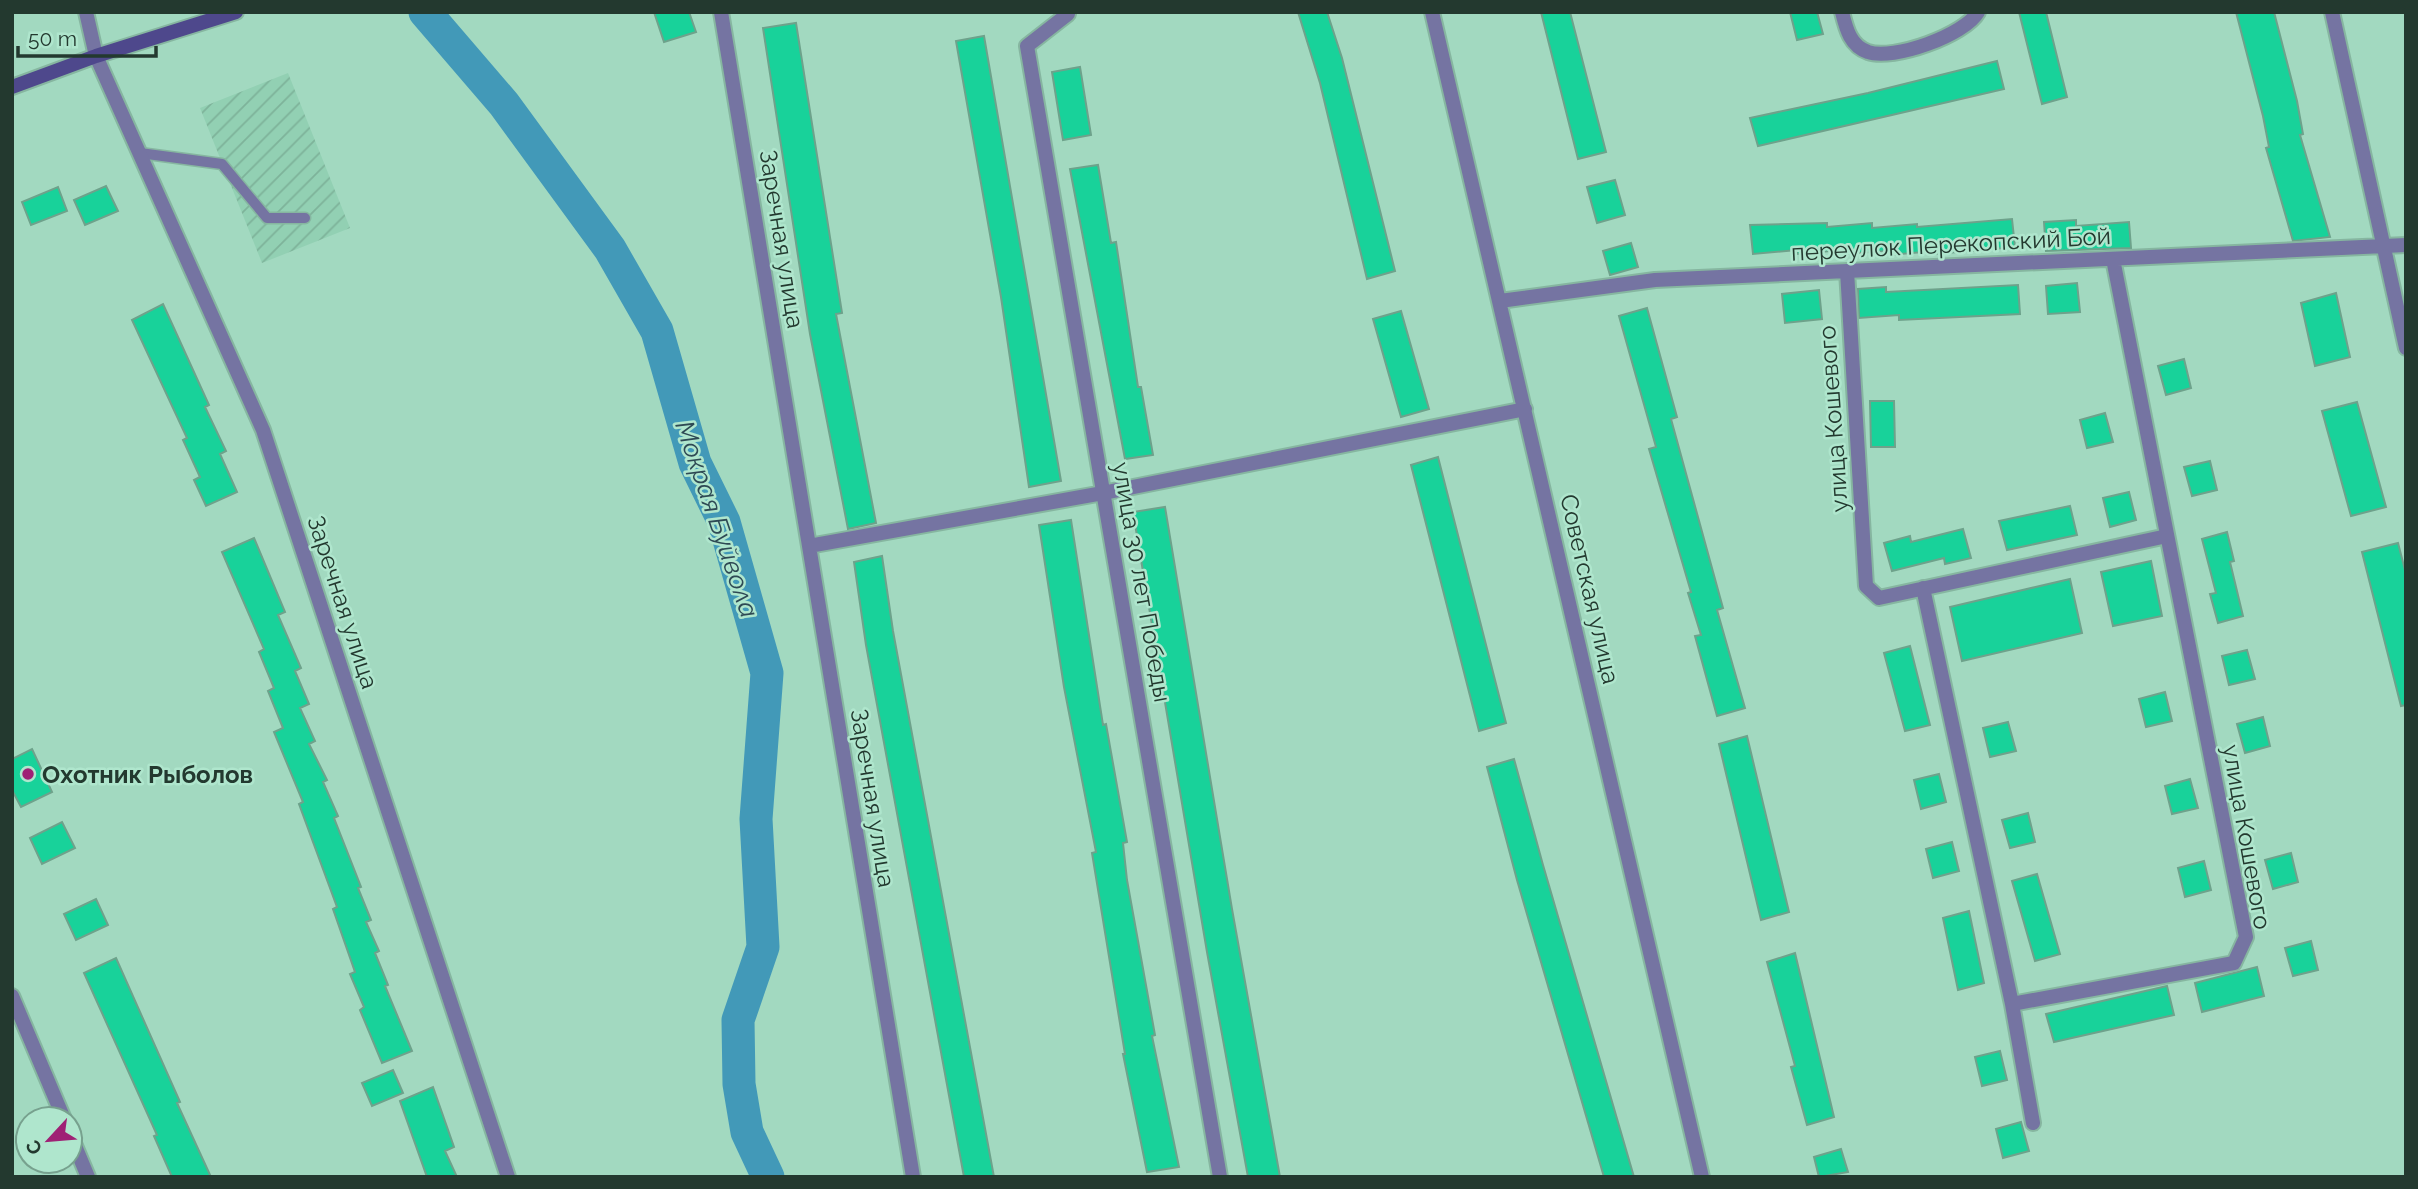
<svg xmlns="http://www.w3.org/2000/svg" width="2418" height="1189" font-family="Raleway,sans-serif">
	<defs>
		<pattern id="industrial-furrows" width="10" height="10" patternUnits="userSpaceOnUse" patternTransform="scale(1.75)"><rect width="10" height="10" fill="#92d0b3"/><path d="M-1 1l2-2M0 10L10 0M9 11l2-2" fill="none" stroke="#7eb39a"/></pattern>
	</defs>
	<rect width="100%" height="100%" fill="#a2d9c0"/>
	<path fill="url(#industrial-furrows)" d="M288,73L350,228L262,263L200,108Z"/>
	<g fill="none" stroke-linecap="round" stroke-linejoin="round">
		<path stroke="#4299b8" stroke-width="33" d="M425,12L504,104L610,249L657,331L695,463L724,522L767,673L756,819L763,947L738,1020L739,1084L747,1132L768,1177"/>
	</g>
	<path fill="#18d29a" stroke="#6ea28b" stroke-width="2" d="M654,12H689L696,32L664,42Z
		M1298,12H1327L1342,58L1395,271L1367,279L1320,83Z
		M1541,12H1570L1606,152L1578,159Z
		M1790,12H1817L1823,34L1797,40Z
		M2019,12H2046L2067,97L2042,104Z
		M2236,12H2274L2297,101L2303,134L2300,135L2330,237L2293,241L2266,148L2269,147L2263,116Z
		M796,23L842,313L836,314L876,523L848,529L810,334L763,28Z
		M984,36L1061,481L1029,487L1001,297L956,41Z
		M1997,61L2004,89L1758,146L1750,118L1868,93Z
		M1080,67L1091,135L1063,140L1052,72Z
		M1098,165L1111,243L1116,242L1138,387H1141L1153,455L1125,459L1070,169Z
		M1615,180L1625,215L1597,223L1587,187Z
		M106,186L118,211L85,225L74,200Z
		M58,187L67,211L31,225L22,202Z
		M2012,219L2015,247L1935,254V251L1888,255L1887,251L1842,254V250L1797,254V250L1753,254L1750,225L1827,223V227L1872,223V228L1917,224V227Z
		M2076,220V226L2129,222L2131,248L2046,251L2044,222Z
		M1631,243L1638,267L1610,275L1603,251Z
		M2077,283L2080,312L2048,314L2046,286Z
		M2018,285L2020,314L1899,320V315L1859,318L1858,289L1886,287V292Z
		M1819,290L1822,319L1785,323L1782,294Z
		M2336,293L2350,357L2315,366L2301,303Z
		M163,304L209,405L205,407L226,451L220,454L237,492L206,506L194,480L200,477L183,440L187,438L132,320Z
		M1647,308L1677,417L1671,419L1723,608L1717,610L1745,708L1717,716L1695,636L1701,635L1688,593L1691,592L1649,449L1656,447L1619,316Z
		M1401,311L1429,409L1401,417L1373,319Z
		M2184,359L2191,388L2166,395L2158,366Z
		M1870,401H1894L1895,447H1871Z
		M2357,402L2386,507L2351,516L2322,411Z
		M2105,413L2113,442L2087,448L2080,420Z
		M1438,457L1506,723L1479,731L1411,465Z
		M2210,461L2217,490L2192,496L2184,467Z
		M2129,492L2136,520L2110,527L2103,498Z
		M2070,506L2077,535L2007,550L1999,521Z
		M1165,507L1232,909L1280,1177H1248L1207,952L1133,512Z
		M1071,520L1103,725L1106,724L1127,842L1123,843L1127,880L1155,1035L1152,1036L1179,1167L1147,1172L1123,1054H1125L1092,853L1096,852L1064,687L1039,525Z
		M1963,529L1971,558L1945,564L1944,558L1892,571L1884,543L1910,536L1911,542Z
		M2227,532L2234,561L2230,562L2243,616L2218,623L2210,594L2216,593L2202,539Z
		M254,538L285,612L278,615L301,668L295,671L309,704L300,708L315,741L309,744L327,780L323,782L338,816L334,818L361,887L358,888L371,920L366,922L379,951L375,953L388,985L385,986L412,1051L382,1063L360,1010L364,1007L350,974L355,972L333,909L337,907L299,804L303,802L274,732L283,728L268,691L274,688L259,652L264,649L222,552Z
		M2398,543L2406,574V705L2401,706L2362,552Z
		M882,556L893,631L994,1177H964L866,645L854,562Z
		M2151,561L2162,616L2113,626L2101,572Z
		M2070,579L2082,633L1962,661L1950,607Z
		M1910,646L1930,725L1905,731L1884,653Z
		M2247,650L2255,679L2229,685L2222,656Z
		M2165,692L2172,721L2146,727L2139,699Z
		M2263,717L2270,746L2245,753L2237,724Z
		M2008,722L2016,751L1990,757L1983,728Z
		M1747,736L1789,912L1761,920L1719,744Z
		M32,749L52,792L21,807L12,790V759Z
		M1514,759L1543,865L1634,1177H1604L1517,880L1487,767Z
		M1939,774L1946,802L1921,809L1914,780Z
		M2190,779L2198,808L2172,814L2165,786Z
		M2028,813L2035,842L2010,848L2002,820Z
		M62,822L75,848L42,864L30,838Z
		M1952,842L1959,871L1933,878L1926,849Z
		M2291,853L2298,882L2273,889L2265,860Z
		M2204,861L2211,890L2185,897L2178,868Z
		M2037,874L2060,954L2035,961L2012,881Z
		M96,899L108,925L76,940L64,914Z
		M1969,911L1984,983L1958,990L1943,918Z
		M2311,941L2318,970L2293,976L2285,948Z
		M1795,953L1834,1117L1807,1125L1791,1067L1795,1066L1767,962Z
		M116,958L180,1102L177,1103L211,1177H172L154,1136L157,1135L84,973Z
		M2257,967L2264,996L2202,1012L2195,983Z
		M2167,986L2174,1015L2054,1042L2046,1014Z
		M2000,1051L2007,1080L1982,1086L1975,1057Z
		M393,1070L403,1093L372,1106L362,1083Z
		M433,1087L454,1147L445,1151L457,1177H427L400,1101Z
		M2021,1122L2029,1151L2003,1158L1996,1129Z
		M1841,1149L1848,1172L1819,1177L1814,1157Z"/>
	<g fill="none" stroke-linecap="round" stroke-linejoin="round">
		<g stroke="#86b6a0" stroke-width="13">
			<path id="service" d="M140,153L222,164L267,218H305"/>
		</g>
		<g stroke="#86b6a0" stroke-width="18">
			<path id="minor" d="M86,12L96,56L263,430L508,1177
				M721,12L913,1177
				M1432,12L1702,1177
				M1842,12C1846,28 1850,46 1868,52C1893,61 1965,35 1978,12
				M2332,12L2406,348
				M1068,14L1027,46L1220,1177
				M1847,271L1866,586L1879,598L2167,536
				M1500,301L1655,280L2406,245
				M809,546L1103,493L1525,409
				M1923,588L2012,1004L2033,1123
				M12,996L64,1119
				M2012,1004L2234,963L2246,937L2113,259
				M70,1134L88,1177"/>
		</g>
		<g stroke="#86b6a0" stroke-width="18">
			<path id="secondary" d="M12,87L96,56L236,12"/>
		</g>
		<use href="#service" stroke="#7574a2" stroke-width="10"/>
		<use href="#minor" stroke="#7574a2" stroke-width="14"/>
		<use href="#secondary" stroke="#4e488c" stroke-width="14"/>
	</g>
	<circle fill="#9f2175" stroke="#afe6cd" stroke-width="2.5" cx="28" cy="774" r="7"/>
	<g text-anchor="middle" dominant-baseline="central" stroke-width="5" stroke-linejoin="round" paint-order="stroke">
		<g font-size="24" fill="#23392f" stroke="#afe6cd">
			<text transform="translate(782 239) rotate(81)">Заречная улица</text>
			<text transform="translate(1951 244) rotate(-3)">переулок Перекопский Бой</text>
			<text transform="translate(1833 419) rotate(-94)">улица Кошевого</text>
			<text transform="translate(1142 582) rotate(80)">улица 30 лет Победы</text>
			<text transform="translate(1590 589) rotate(77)">Советская улица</text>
			<text transform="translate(343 602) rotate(72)">Заречная улица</text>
			<text transform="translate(873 798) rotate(81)">Заречная улица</text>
			<text transform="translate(2247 837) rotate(80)">улица Кошевого</text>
		</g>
		<g font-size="24" font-weight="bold" fill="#23392f" stroke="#afe6cd" text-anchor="start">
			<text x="42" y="774">Охотник Рыболов</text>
		</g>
		<g font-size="26" font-style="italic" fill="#2e4954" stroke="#afe6cd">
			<text transform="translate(717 519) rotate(71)">Мокрая Буйвола</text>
		</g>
	</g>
	<rect width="2418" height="1189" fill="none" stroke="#23392f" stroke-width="28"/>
	<g transform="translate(49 1140) rotate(244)"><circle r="33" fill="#afe6cd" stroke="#77a18e" stroke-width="2"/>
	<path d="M0-5L12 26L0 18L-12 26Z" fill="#9f2175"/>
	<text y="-10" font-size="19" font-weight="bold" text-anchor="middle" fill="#23392f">С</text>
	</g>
	<path d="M18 46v10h138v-10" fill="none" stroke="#23392f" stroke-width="3.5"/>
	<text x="28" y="46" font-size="21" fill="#23392f" stroke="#afe6cd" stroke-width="5" paint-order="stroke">50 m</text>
</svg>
